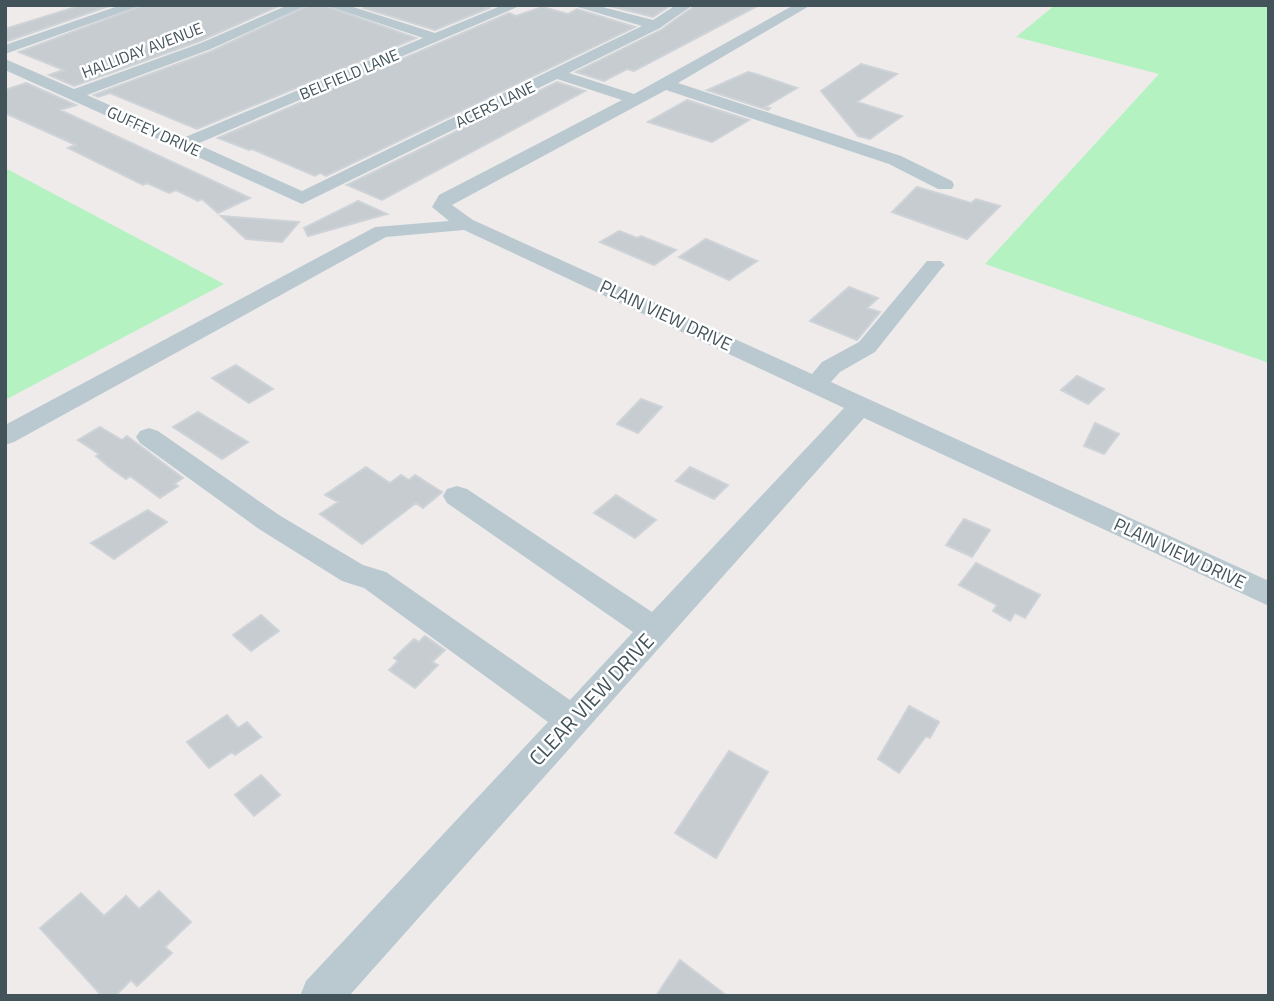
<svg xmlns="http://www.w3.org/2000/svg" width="1274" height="1001" font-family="'Titillium Web',sans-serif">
	<rect width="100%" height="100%" fill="#efebeb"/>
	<path fill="#b4f2c1" d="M1055,5H1269V363L985,264L1159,74L1016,37Z
		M5,168L224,284L5,400Z"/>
	<path fill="#c7ccd1" stroke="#ced3d8" stroke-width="2" d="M82,5H112L5,42V29Z
		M144,5H281L200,41L74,86L49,75L64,70L19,52Z
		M309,5H323L416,38L197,129L110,93L98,97L94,95L212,51Z
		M370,5H480L489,8L435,30L364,8Z
		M606,5H671L653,17Z
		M696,5H759L634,71L627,69L604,81L576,72L661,30Z
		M542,7L568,14L577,9L635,27L326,176L320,173L315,176L252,149L249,150L218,138L509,13L516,16Z
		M861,64L897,74L857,102L902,116L870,139L858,136L821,91Z
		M748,72L759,75L797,88L765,107L770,108L768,110L707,90Z
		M557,82L585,91L382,200L347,185Z
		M26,83L76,105L60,110L250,198L218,213L202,199L198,201L176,190L169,193L147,183L143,185L68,148L76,145L5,113V90Z
		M687,100L749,120L712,142L648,122Z
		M917,187L971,203L976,199L1000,206L967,239L892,212Z
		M358,201L387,214L308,236L304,228Z
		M221,216L299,222L282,242L246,239Z
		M619,231L637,238L641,236L676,250L654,265L600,242Z
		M706,239L729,249L757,261L729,280L679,257Z
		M849,287L878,298L867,308L880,312L857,340L810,321Z
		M236,365L273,389L249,403L212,378Z
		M1077,376L1104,389L1088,404L1061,390Z
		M641,399L662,407L638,433L617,424Z
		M198,412L248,442L222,459L173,427Z
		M1095,423L1119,434L1104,454L1084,446Z
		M100,427L122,440L127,436L183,478L174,484L178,486L160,498L130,476L126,479L109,467L96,456L99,454L78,440Z
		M366,467L390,483L401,475L409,480L415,475L442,492L423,508L416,503L362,544L320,514L338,502L325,495Z
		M690,467L728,485L714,499L676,481Z
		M616,495L656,520L635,538L594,513Z
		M148,510L167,522L114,559L91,543Z
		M964,519L990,530L972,557L946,545Z
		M976,563L1040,595L1025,618L1015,613L1010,621L993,611L997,605L959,585Z
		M261,615L279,631L251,651L233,635Z
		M425,636L445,650L432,662L438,665L415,688L389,670L398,661L394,658L414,639L419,642Z
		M909,706L939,722L930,738L926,736L899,773L878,759Z
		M227,715L238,728L247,722L261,737L235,755L232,752L209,768L187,742Z
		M729,751L768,772L716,858L675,833Z
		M261,775L280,795L254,816L235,795Z
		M159,891L191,922L165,947L172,953L137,986L131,980L115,996H102L40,928L81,893L104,916L126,896L139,909Z
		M680,960L727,996H656Z"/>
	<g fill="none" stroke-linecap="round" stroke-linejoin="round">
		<path fill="#bac9d0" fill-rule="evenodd" d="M121,5H142L5,54V45Z
			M288,5H307L211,49L87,95L183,138L423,38L325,5H347L435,33L503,5H522L197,144L302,191L642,26L571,5H595L653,20L676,5H693L660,28L569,73L634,94L794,5H811L678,83L901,156L952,181L954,185L952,189H938L889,164L666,90L452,205L473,220L812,374L822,362L859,342L927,261H941L945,265L941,269L875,352L840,372L831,382L1269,581V606L864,418L349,996H300L306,981L548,722L364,588L342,581L259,529L140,443L136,437L140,431L149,428L158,431L279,515L363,565L386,572L570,700L633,632L447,503L443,496L447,489L457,486L467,489L652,612L844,408L464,230L386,237L14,442L5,445V425L375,227L449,221L432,207L439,195L622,100L557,79L302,204L5,70V59L74,89L201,43Z"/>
	</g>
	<g text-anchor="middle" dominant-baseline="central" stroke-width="5" stroke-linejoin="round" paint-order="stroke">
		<g font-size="16" fill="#42535a" stroke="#fff">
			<text transform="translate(142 50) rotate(-21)">HALLIDAY AVENUE</text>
			<text transform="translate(349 74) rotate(-23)">BELFIELD LANE</text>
			<text transform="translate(495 104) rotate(-26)">ACERS LANE</text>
			<text transform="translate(154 131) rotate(24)">GUFFEY DRIVE</text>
		</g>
		<g font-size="18" fill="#42535a" stroke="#fff">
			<text transform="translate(666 315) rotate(25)">PLAIN VIEW DRIVE</text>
			<text transform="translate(1180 553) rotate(25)">PLAIN VIEW DRIVE</text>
		</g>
		<g font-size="21" fill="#42535a" stroke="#fff">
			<text transform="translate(591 699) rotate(-47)">CLEAR VIEW DRIVE</text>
		</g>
	</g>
	<rect width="1274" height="1001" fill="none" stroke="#42535a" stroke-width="14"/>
</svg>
